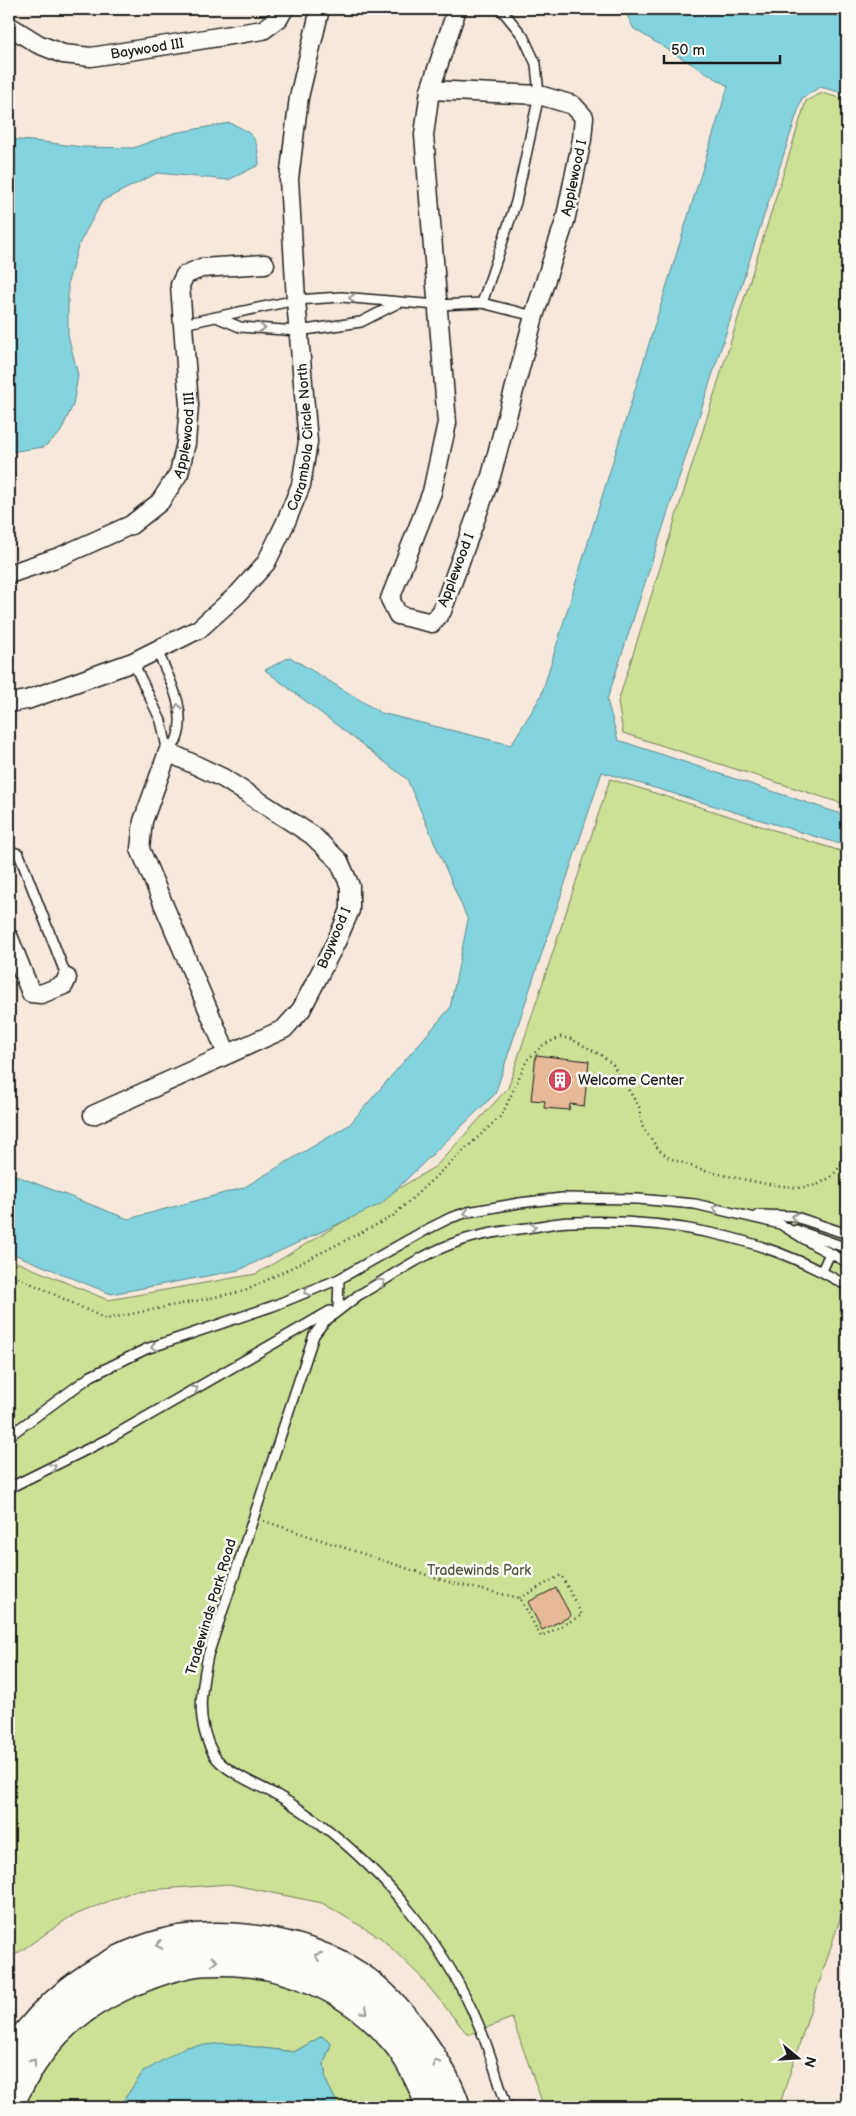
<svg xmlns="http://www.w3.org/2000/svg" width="856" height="2116" font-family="'Balsamiq Sans',sans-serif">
	<rect width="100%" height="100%" fill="#f6e8da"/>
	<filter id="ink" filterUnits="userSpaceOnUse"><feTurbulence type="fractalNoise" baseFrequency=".02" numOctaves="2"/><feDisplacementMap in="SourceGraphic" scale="10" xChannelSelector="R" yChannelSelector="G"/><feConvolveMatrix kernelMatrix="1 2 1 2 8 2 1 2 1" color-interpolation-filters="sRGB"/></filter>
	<g filter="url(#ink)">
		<path fill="#cce196" stroke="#747e59" d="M822,93L847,100V805L623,733L618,702L806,101Z
			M610,779L847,853V1897L779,2107H544L512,2018L468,2035L420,1976L381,1938L322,1903L229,1884L134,1891L70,1917L9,1959V1259L108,1300L256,1274L436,1166L508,1088Z
			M266,1967L367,2019L427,2107H339L326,2081L324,2063L331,2044L322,2036L294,2052L224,2043L143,2072L119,2107H21L43,2067L75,2027L161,1975Z"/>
		<path fill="#84d4df" stroke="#5a8a91" d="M624,9H818L847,19V94L820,87L802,98L607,700L618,740L847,816V846L602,772L495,1094L381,1204L239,1270L111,1294L9,1252V1173L128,1219L243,1188L349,1125L450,1008L468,920L407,779L265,670L290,657L381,713L511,745L541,696L728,86L634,29Z
			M230,123C254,133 258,138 259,165L228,180L157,173L102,201L78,246L68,282V335L78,375L73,405L60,433L44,447L9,452V139L43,142L82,147L133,148L174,133Z
			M322,2036L331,2044L324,2063L326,2081L339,2107H119L143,2072L185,2047L224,2043L294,2052Z"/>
		<path fill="#e7ba97" stroke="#1c1c1c" d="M536,1055L589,1061L584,1106L570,1104L569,1110L544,1108L545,1101L531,1100Z
			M556,1588L571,1616L542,1630L528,1602Z"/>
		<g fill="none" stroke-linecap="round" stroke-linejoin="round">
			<g stroke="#1c1c1c" stroke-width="12">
				<path id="lane" d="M482,303L516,202L539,95L536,64L523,36L501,9
					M216,317L240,327L298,331L361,322L400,302
					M183,324L296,300L341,297L437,305L482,303L534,316
					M157,650C168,677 188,709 177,739C175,744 171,748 168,752
					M133,662L161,721L168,752
					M9,854L13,852L19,854L67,978
					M758,1215L793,1216L847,1234
					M796,1230L847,1248
					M822,1271L830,1253
					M360,1294L324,1322L314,1335L208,1655C201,1690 195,1722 214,1755C222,1770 261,1787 277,1795C291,1803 305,1813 318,1822C388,1875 447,1948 480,2028C491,2054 498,2081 507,2107
					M357,1296C389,1278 422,1254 457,1242C480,1234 503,1231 527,1228C542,1226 557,1222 572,1222C667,1218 765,1236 847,1286
					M338,1307L339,1279
					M9,1436L91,1376L146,1349L273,1306L339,1279L426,1230L450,1218L468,1212L519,1203L562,1198L638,1199L695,1204L780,1224L814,1245L847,1262
					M9,1488L108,1439L330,1311"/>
			</g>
			<g stroke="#1c1c1c" stroke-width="21">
				<g id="street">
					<path id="s1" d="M9,26L38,44L63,54L91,57L263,30L279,18L284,9"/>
					<path d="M430,90L539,95L573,105L584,117L582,139L565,221L534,316L491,476L442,611L432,623L398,615L390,599L432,492L447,423L424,135L430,90L457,9"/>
					<path id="s2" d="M9,574L59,557L131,525L160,502L179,473L186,443L189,405L180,285L185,275L201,268L265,264"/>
					<path id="s3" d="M9,703L27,700L133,662L199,629L238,594L266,563L285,524L301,485L308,442L296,300L289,179L299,97L320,9"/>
					<path d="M9,938L31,993L41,994L64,985L67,978"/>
					<path d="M93,1115L284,1029L301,1010L337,940L350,910V886L339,861L312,835L223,778L168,752L143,821L140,849L227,1054"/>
				</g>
			</g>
			<g stroke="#1c1c1c" stroke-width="31">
				<path id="highway" d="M9,2060C40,2008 93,1966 151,1947C214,1926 303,1940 358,1976C384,1993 406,2019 423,2044C437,2064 449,2084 456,2107
					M9,2105C26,2069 49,2033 82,2010C112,1988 160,1968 196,1962C205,1961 214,1961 223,1961C286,1961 352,1989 393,2038C410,2057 422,2084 431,2107"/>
			</g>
			<path stroke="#1c1c1c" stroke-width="2.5" stroke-dasharray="1 4" stroke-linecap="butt" d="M9,1273L106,1319L245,1291L392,1217L502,1115L527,1060L543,1045L561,1037L571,1039L603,1056L613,1065L639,1107L642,1126L659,1150L669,1158L705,1171L761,1183L798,1188L817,1185L831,1177L838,1169L847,1153
				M264,1521L451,1583L520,1598L541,1637L582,1615L561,1575L520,1598"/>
			<use href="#lane" stroke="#fdfcf7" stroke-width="9"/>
			<use href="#street" stroke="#fdfcf7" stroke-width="18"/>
			<use href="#highway" stroke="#fdfcf7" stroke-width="28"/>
		</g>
		<defs><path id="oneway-chevron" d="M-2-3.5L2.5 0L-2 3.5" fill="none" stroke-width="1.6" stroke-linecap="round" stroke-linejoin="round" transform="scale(1.25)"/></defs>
		<g stroke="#989794">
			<use href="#oneway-chevron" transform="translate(352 298) rotate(-176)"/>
			<use href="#oneway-chevron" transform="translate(262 328) rotate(4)"/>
			<use href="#oneway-chevron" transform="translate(178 707) rotate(-97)"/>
			<use href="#oneway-chevron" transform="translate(716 1208) rotate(-167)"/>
			<use href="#oneway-chevron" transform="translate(467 1213) rotate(165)"/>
			<use href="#oneway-chevron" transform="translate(794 1217) rotate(-169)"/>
			<use href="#oneway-chevron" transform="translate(533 1227) rotate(-8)"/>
			<use href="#oneway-chevron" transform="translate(382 1282) rotate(-30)"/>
			<use href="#oneway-chevron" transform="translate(307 1292) rotate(158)"/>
			<use href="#oneway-chevron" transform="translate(154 1347) rotate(160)"/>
			<use href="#oneway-chevron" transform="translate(195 1389) rotate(-30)"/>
			<use href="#oneway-chevron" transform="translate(53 1467) rotate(-27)"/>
			<use href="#oneway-chevron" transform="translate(159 1945) rotate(168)"/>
			<use href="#oneway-chevron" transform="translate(318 1956) rotate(-160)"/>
			<use href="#oneway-chevron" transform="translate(214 1961) rotate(-1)"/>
			<use href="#oneway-chevron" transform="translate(365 2011) rotate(42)"/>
			<use href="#oneway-chevron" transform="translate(33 2062) rotate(-52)"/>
			<use href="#oneway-chevron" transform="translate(436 2063) rotate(-122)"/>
		</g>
	</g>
	<defs>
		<g id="building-disc" transform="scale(1.25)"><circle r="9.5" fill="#d1495b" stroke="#fdfcf7"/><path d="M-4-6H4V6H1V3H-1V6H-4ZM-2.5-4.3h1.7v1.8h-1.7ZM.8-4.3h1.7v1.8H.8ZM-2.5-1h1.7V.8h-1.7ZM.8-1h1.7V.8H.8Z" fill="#fff"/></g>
	</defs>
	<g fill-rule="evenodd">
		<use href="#building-disc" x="560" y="1080"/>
	</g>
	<g text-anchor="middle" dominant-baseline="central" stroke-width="5" stroke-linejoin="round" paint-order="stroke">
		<g font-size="14" fill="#1c1c1c" stroke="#fdfcf7">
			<text stroke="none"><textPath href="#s1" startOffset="146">Baywood III</textPath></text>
			<text transform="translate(574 178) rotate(-78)">Applewood I</text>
			<text stroke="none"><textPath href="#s2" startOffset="242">Applewood III</textPath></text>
			<text stroke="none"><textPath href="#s3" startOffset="432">Carambola Circle North</textPath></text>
			<text transform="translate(456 570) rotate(-69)">Applewood I</text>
			<text transform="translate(334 938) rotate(-67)">Baywood I</text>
			<text transform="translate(211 1607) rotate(-73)">Tradewinds Park Road</text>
		</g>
		<g font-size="14" fill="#1c1c1c" stroke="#fdfcf7" text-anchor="start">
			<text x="578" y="1080">Welcome Center</text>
		</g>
		<g font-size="14" fill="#515741" stroke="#fdfcf7">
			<text x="479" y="1570">Tradewinds Park</text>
		</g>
	</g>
	<rect width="856" height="2116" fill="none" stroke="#fdfcf7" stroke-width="30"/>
	<rect x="15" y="15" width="826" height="2086" fill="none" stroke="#1c1c1c" stroke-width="2" filter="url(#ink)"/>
	<g transform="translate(798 2058) rotate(108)" stroke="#fdfcf7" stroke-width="4" paint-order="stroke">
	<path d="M0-4L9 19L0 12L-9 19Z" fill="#1c1c1c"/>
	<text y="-8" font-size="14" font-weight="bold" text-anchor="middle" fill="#1c1c1c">N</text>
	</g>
	<path d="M664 55v8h116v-8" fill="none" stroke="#1c1c1c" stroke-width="2.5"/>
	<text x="671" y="55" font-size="15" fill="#1c1c1c" stroke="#fdfcf7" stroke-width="4" paint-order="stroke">50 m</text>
</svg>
